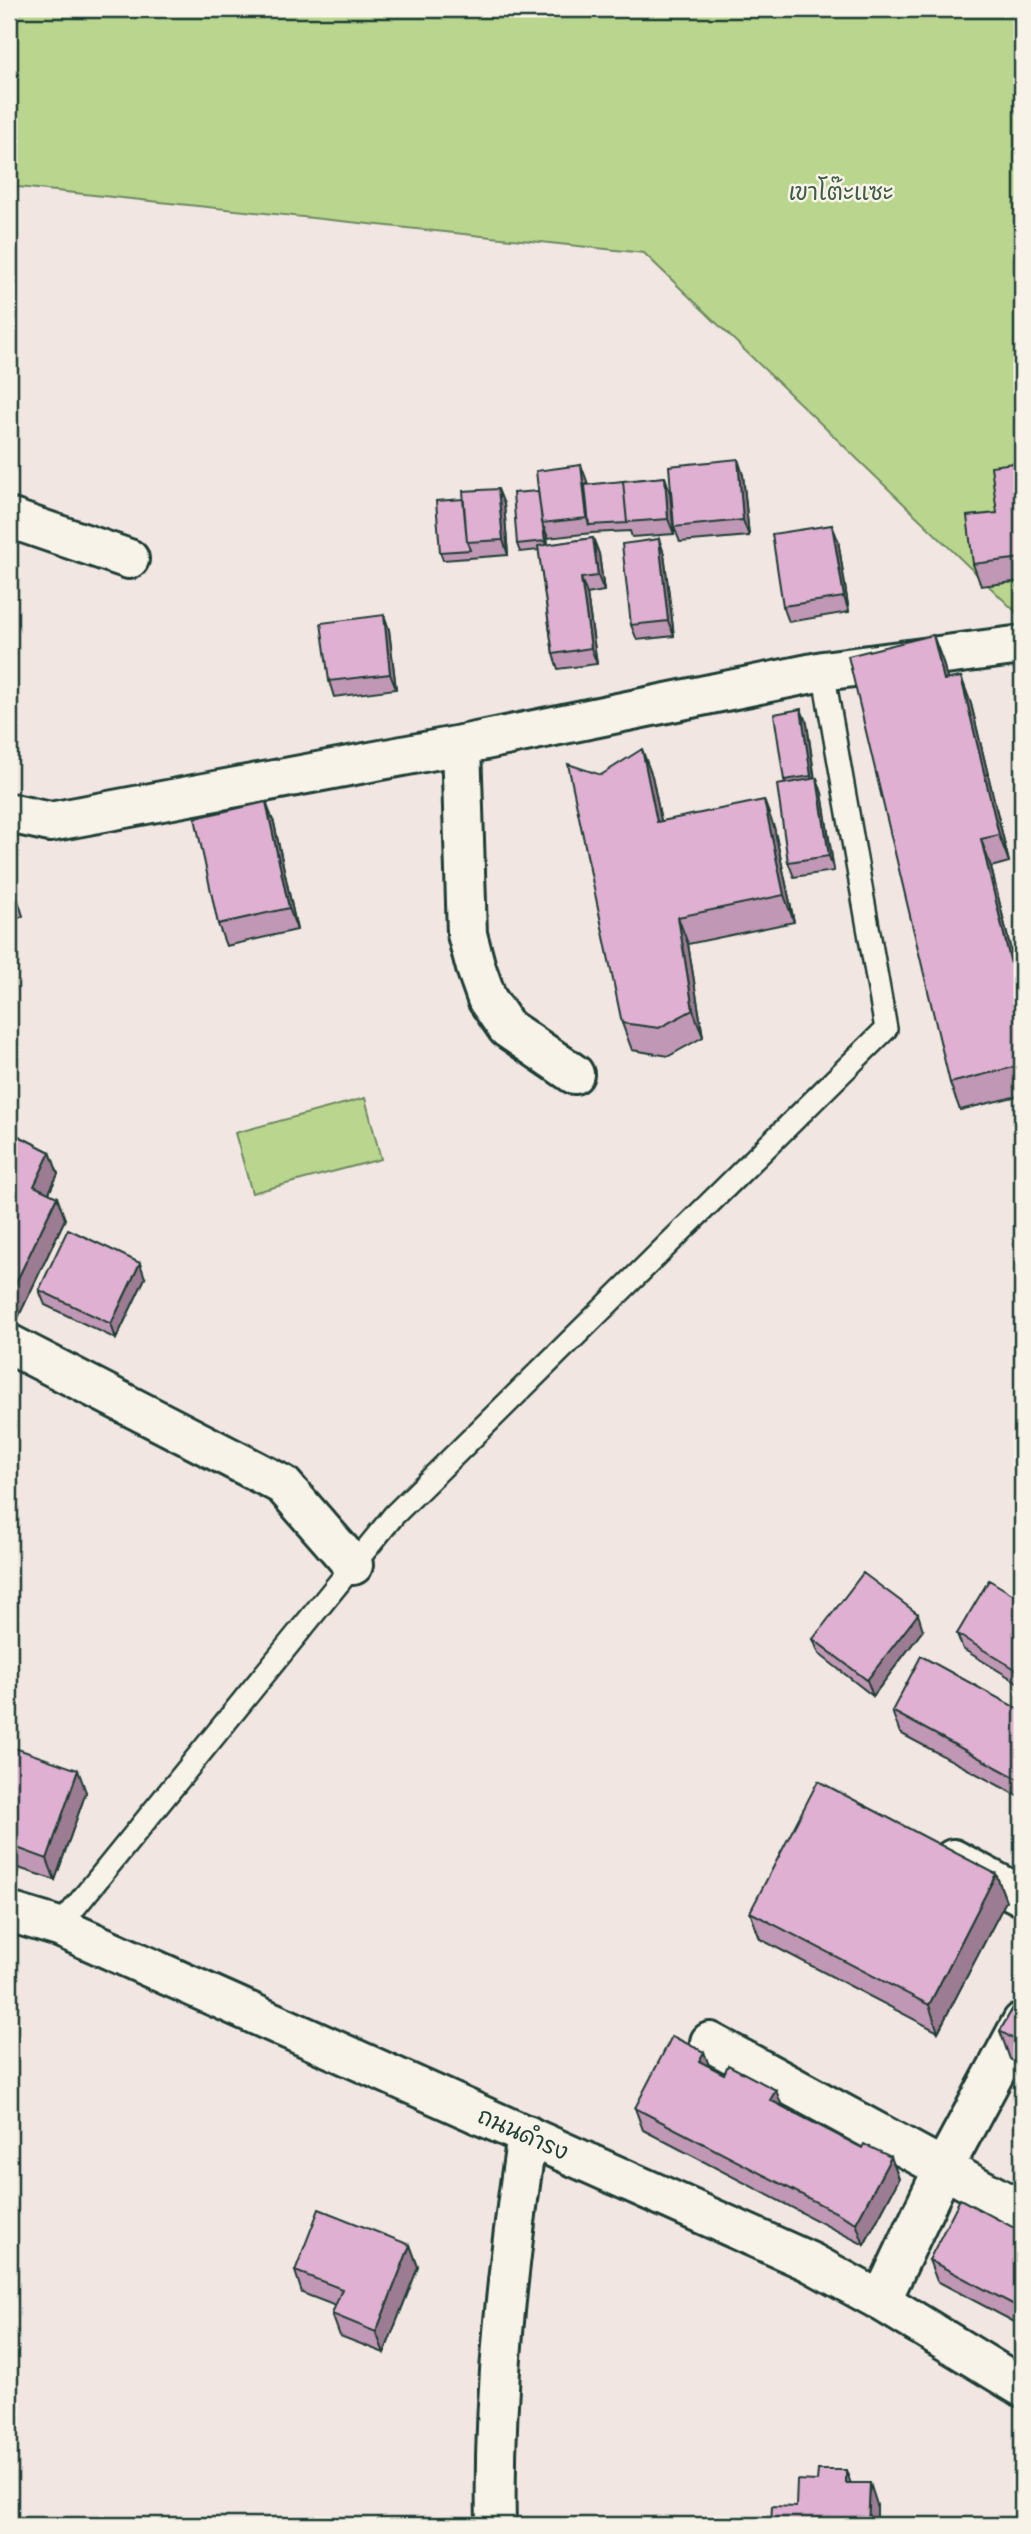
<svg xmlns="http://www.w3.org/2000/svg" width="1031" height="2534" font-family="'Comic Neue','Playpen Sans Thai',sans-serif">
	<rect width="100%" height="100%" fill="#f2e6e3"/>
	<filter id="ink" filterUnits="userSpaceOnUse"><feTurbulence type="fractalNoise" baseFrequency=".0143" numOctaves="2"/><feDisplacementMap in="SourceGraphic" scale="14" xChannelSelector="R" yChannelSelector="G"/><feConvolveMatrix kernelMatrix="1 2 1 2 8 2 1 2 1" color-interpolation-filters="sRGB"/></filter>
	<g filter="url(#ink)">
		<path fill="#bad68e" stroke="#6c8a61" stroke-width="2" d="M9,9H1022V618L644,253L9,186Z
			M365,1098L381,1159L252,1193L235,1133Z"/>
		<g fill="none" stroke-linecap="round" stroke-linejoin="round">
			<g stroke="#1f3d34" stroke-width="26">
				<path id="service" d="M59,1927L394,1515L886,1029L823,671"/>
			</g>
			<g stroke="#1f3d34" stroke-width="44">
				<path id="minor" d="M9,518L129,559
					M461,745L467,934L476,968L487,999L507,1028L574,1074
					M9,813L50,822L461,745L823,671L1022,645
					M9,1344L283,1485L353,1565
					M953,1859L1022,1896
					M710,2042L1022,2211
					M881,2301L943,2169L1022,2022
					M496,2525C493,2394 508,2265 527,2135"/>
			</g>
			<g stroke="#1f3d34" stroke-width="44">
				<path id="tertiary" d="M9,1912L59,1927L810,2262L881,2301L1022,2387"/>
			</g>
			<use href="#service" stroke="#f7f3e8" stroke-width="21"/>
			<use href="#minor" stroke="#f7f3e8" stroke-width="38"/>
			<use href="#tertiary" stroke="#f7f3e8" stroke-width="38"/>
		</g>
		<path fill="#c097b4" stroke="#1f3d34" stroke-width="2" d="M1022,462V581L981,586L973,564L997,513Z
			M581,465L587,485L665,477L670,493L674,534L632,537L630,531L592,533L548,538L547,535L548,545L593,538L599,554L604,591L587,594L597,664L558,669L553,654L539,550L520,552L517,544L538,491Z
			M743,475L749,536L680,542L674,527Z
			M504,504L508,555L443,560L440,552Z
			M659,539L664,554L674,636L637,640L631,625Z
			M838,540L849,612L789,622L783,606Z
			M384,615L389,630L396,689L334,697L329,681Z
			M943,662L947,680L961,677L971,704L1009,862L991,867L1022,997V1095L960,1110L950,1083Z
			M807,724L815,779L822,793L834,871L794,877L788,862L785,783L784,780Z
			M601,775L652,776L661,821L774,827L794,922L688,944L703,1037L669,1056L632,1050L622,1023Z
			M274,823L297,930L226,946L218,924Z
			M9,883L18,900L23,916L9,923Z
			M9,1131L50,1152L58,1174L49,1193L65,1219L16,1322L9,1318Z
			M145,1278L116,1339L45,1305L39,1290Z
			M1022,1600V1685L963,1649L957,1634Z
			M923,1630L873,1696L819,1654L813,1639Z
			M892,1711H1022V1798L900,1733Z
			M9,1746L86,1792L55,1880L9,1865Z
			M996,1874L1006,1901L938,2032L760,1939L750,1912Z
			M1022,1992V2066L1010,2059L1000,2031Z
			M704,2052L709,2066L862,2148L891,2157L899,2179L864,2245L643,2130L635,2108Z
			M1022,2232V2326L937,2281L929,2260Z
			M410,2245L418,2267L384,2353L340,2336L332,2314L336,2306L302,2293L295,2271Z"/>
		<path fill="#9c7b92" stroke="#1f3d34" stroke-width="2" d="M738,459L743,475L749,536L743,520Z
			M581,465L587,481L591,525H589L587,518Z
			M665,477L670,493L674,534L668,519Z
			M498,489L504,504L508,555L503,540Z
			M832,525L838,540L849,612L844,597Z
			M544,527L547,535L548,549L545,541Z
			M593,538L599,554L604,591L598,576Z
			M659,539L664,554L674,636L668,621Z
			M581,578L587,594L597,664L591,648Z
			M384,615L389,630L396,689L390,674Z
			M933,635L943,662L954,708L944,680Z
			M961,677L971,704L1009,862L999,835Z
			M801,709L807,724L816,791L811,776Z
			M642,749L652,776L667,850L657,822Z
			M817,778L822,793L834,871L829,856Z
			M764,800L774,827L794,922L784,895Z
			M266,802L274,823L297,930L289,908Z
			M981,839L991,867L1022,997V1010Z
			M678,917L688,944L703,1037L693,1010Z
			M50,1152L58,1174L42,1207L34,1186Z
			M57,1197L65,1219L16,1322L9,1303V1297Z
			M140,1263L145,1278L116,1339L111,1324Z
			M918,1614L923,1630L873,1696L867,1680Z
			M78,1770L86,1792L55,1880L47,1859Z
			M996,1874L1006,1901L938,2032L929,2005Z
			M704,2052L712,2074L699,2061Z
			M776,2090L784,2112L770,2100Z
			M891,2157L899,2179L864,2245L856,2223Z
			M410,2245L418,2267L384,2353L376,2332Z
			M846,2470L854,2492L846,2483Z
			M870,2483L877,2505V2525H868Z"/>
		<path fill="#dfb0d1" stroke="#1f3d34" stroke-width="2" d="M738,459L743,520L674,527L669,466Z
			M1022,462V558L973,564L967,516L997,513L991,466Z
			M581,465L587,518L542,523L536,471Z
			M665,477L668,519L627,522L623,481Z
			M623,481L627,523L589,525L585,485Z
			M498,489L503,540L467,542L463,491Z
			M538,491L545,541L517,544L513,493Z
			M463,499L467,542L470,550L440,552L436,501Z
			M832,525L844,597L783,606L772,534Z
			M593,538L598,576L581,578L591,648L553,654L538,546Z
			M659,539L668,621L631,625L622,544Z
			M384,615L390,674L329,681L321,623Z
			M933,635L944,680L961,677L999,835L981,839L1022,1010V1065L950,1083L848,656Z
			M801,709L811,776L784,780L774,714Z
			M642,749L657,822L764,800L784,895L678,917L693,1010L659,1028L622,1023L568,764L601,775Z
			M817,778L829,856L788,862L777,785Z
			M266,802L289,908L218,924L195,818Z
			M9,883L18,900L9,905Z
			M9,1131L50,1152L34,1186L57,1197L9,1297Z
			M68,1229L140,1263L111,1324L39,1290Z
			M863,1573L918,1614L867,1680L813,1639Z
			M989,1580L1022,1600V1673L957,1634Z
			M921,1656L1022,1711V1781L892,1711Z
			M9,1746L78,1770L47,1859L9,1845Z
			M818,1781L996,1874L929,2005L750,1912Z
			M1022,1992V2044L1000,2031Z
			M672,2036L704,2052L699,2061L724,2074L728,2065L776,2090L770,2100L862,2148L864,2144L891,2157L856,2223L635,2108Z
			M960,2199L1022,2232V2309L929,2260Z
			M319,2209L410,2245L376,2332L332,2314L342,2289L295,2271Z
			M818,2470H846V2483H870L868,2525H771L772,2506L796,2507L797,2480L817,2481Z"/>
	</g>
	<g text-anchor="middle" dominant-baseline="central" stroke-width="5" stroke-linejoin="round" paint-order="stroke">
		<g font-size="23" fill="#3e5c46" stroke="#f7f3e8">
			<text x="841" y="192">เขาโต๊ะแซะ</text>
		</g>
		<g font-size="23" fill="#1f3d34" stroke="#f7f3e8">
			<text transform="translate(523 2134) rotate(24)">ถนนดำรง</text>
		</g>
	</g>
	<rect width="1031" height="2534" fill="none" stroke="#f7f3e8" stroke-width="35"/>
	<rect x="18" y="18" width="996" height="2499" fill="none" stroke="#1f3d34" stroke-width="2.5" filter="url(#ink)"/>
</svg>
